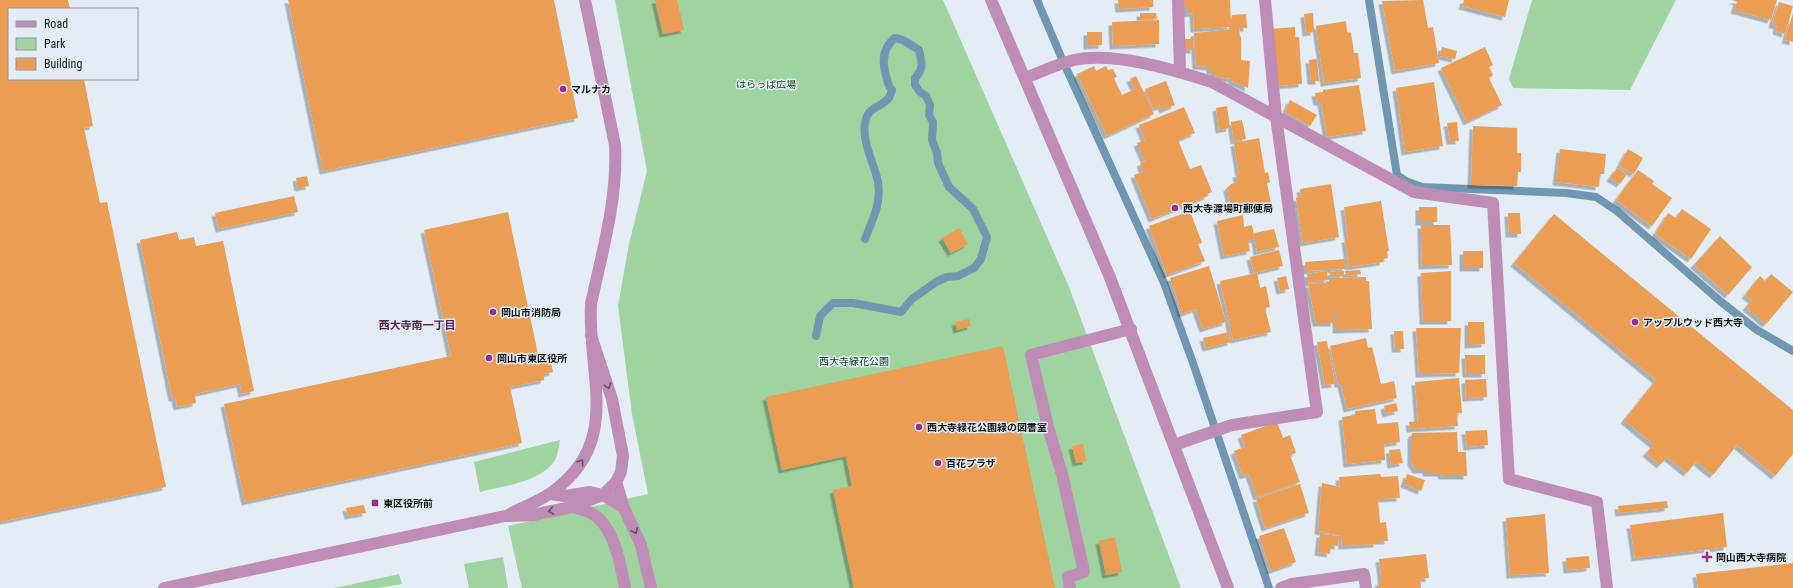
<svg xmlns="http://www.w3.org/2000/svg" width="1793" height="588" font-family="'Roboto Condensed','Noto Sans JP',sans-serif">
	<defs>
		<filter id="shadow"><feDropShadow dx="-3.5" dy="3.5" stdDeviation="0" flood-color="#0004"/></filter>
	</defs>
	<rect width="100%" height="100%" fill="#e4edf5"/>
	<path fill="#9fd39f" d="M615,0H943L1069,287L1181,588H522L508,526L648,494L632,414L618,306L629,244L647,171Z
		M1532,0H1676L1630,90L1513,88L1509,79Z
		M560,440C559,446 558,453 556,458C544,482 502,486 480,492L474,462Z
		M503,557L508,588H469L464,564Z
		M399,574L402,584L377,588H335Z"/>
	<g fill="none" stroke-linecap="round" stroke-linejoin="round">
		<path stroke="#7097b2" stroke-width="8" d="M1037,0L1062,59L1164,283L1193,363L1269,588
			M1369,0L1397,175L1406,181L1422,187L1566,193L1596,197L1617,211L1720,301L1757,330L1793,351
			M816,336L820,316L833,303H853L901,312L912,299L936,282L947,277L958,276L974,268L981,259L987,237L973,209L949,187L938,163L937,153L932,140L933,122L929,115L930,105L926,96L920,92L915,85V78C924,69 922,62 919,50L903,40L895,38C882,48 882,64 887,79C888,84 888,86 892,90C891,93 890,97 888,99C881,107 869,107 866,119C860,140 874,162 878,182C882,202 872,221 865,239"/>
	</g>
	<path fill="#ea9d52" filter="url(#shadow)" d="M0,0H68L70,9H9V79H84L93,126L84,128L100,203L107,202L166,487L0,522Z
		M288,0H554L578,118L323,171Z
		M655,0H677L684,30L663,34Z
		M1118,0H1153V7L1119,9Z
		M1184,0H1230L1231,27L1194,29L1193,13L1187,14V5H1184Z
		M1423,0L1428,28L1433,27L1439,63L1395,71L1382,1Z
		M1464,0H1509L1505,17L1462,6Z
		M1732,0H1777L1771,20L1734,10L1737,2Z
		M1779,2L1793,6L1785,34L1776,31L1777,26L1772,24Z
		M1140,13H1156L1157,19L1140,20Z
		M1313,13L1314,32L1306,33L1304,14Z
		M1793,13V42L1785,40Z
		M1246,14L1247,28H1239L1240,37L1241,36V60L1250,61L1248,88L1232,81V79L1214,76V71H1210V67L1196,66L1194,33L1232,29V15Z
		M1159,20V44L1113,46L1112,22Z
		M1346,21L1347,32L1351,33L1354,53H1358L1361,78L1324,83L1316,26Z
		M1295,27V37H1299L1302,84L1275,86L1271,29Z
		M1087,32H1102V45L1087,46Z
		M1181,39H1193L1194,50H1181Z
		M1442,47L1457,51L1455,59L1440,56Z
		M1485,47L1493,65L1489,67L1493,75L1489,78L1502,105L1467,122L1441,68Z
		M1317,59L1319,81H1311L1309,60Z
		M1094,66L1096,71L1106,66L1108,70L1113,69L1117,77L1114,78L1122,95L1135,89L1130,79L1136,76L1154,114L1107,136L1077,74Z
		M1166,81L1175,105L1163,110L1161,106L1153,109L1145,89Z
		M1434,82L1443,146L1405,152L1396,88Z
		M1359,85L1366,131L1327,137L1321,102H1317L1315,93L1323,92V90Z
		M1290,100L1317,115L1310,126L1285,112Z
		M1227,106L1230,128L1219,130L1216,108Z
		M1184,107L1195,133L1178,140L1190,169L1201,165L1212,192L1207,194L1208,196L1152,219L1134,175L1143,172L1140,163L1145,161L1137,143L1145,140L1139,125Z
		M1242,120L1246,139L1234,141L1231,122Z
		M1457,122L1459,141H1450L1447,123Z
		M1473,126L1517,128V153H1521V172H1518L1517,186L1471,185Z
		M1259,138L1265,173L1268,172L1270,182L1267,183L1271,203L1231,210L1227,188L1231,184L1238,182L1236,174H1239L1234,143Z
		M1560,149L1606,154L1604,174H1600L1599,187L1556,182Z
		M1628,149L1643,158L1634,174L1619,166Z
		M1617,168L1627,174L1620,184L1610,178Z
		M1638,170L1654,181L1652,184L1672,198L1652,226L1616,200Z
		M307,176L309,186L298,188L296,178Z
		M1331,184L1339,237L1303,243L1296,198L1301,197L1300,189Z
		M294,196L298,212L219,229L215,213Z
		M1381,201L1389,251H1387L1388,258L1383,259V262L1349,267L1345,239H1348L1344,207Z
		M1419,207H1437V222H1419Z
		M1682,209L1711,229L1691,259L1655,234L1668,213L1676,218Z
		M1190,211L1202,243L1198,244L1205,261L1167,275L1149,226Z
		M508,212L539,359L550,357L553,372L544,374V380L510,387L522,443L245,502L224,404L451,356L424,230Z
		M1508,213H1520L1521,234H1509Z
		M1554,214L1793,410V454L1775,476L1737,445L1713,475L1696,461L1687,473L1667,457L1660,465L1646,453L1654,445L1624,420L1656,380L1514,263Z
		M1243,215L1244,227L1252,225L1255,239L1248,241L1250,251L1224,256L1217,221Z
		M1421,225H1450L1452,265L1422,266Z
		M959,228L968,244L951,253L942,238Z
		M1274,229L1279,247L1257,252L1254,233Z
		M177,232L179,240L194,237L196,246L223,241L254,391L242,394L240,384L195,394L196,403L177,407L175,398H172L140,240Z
		M1720,236L1752,267L1728,295L1694,265Z
		M1279,250L1283,266L1254,273L1250,257Z
		M1463,251H1483V268H1463Z
		M1346,259V269L1305,271V262Z
		M1209,266L1226,322L1203,329L1196,309L1182,314L1170,278Z
		M1360,270L1361,274L1346,276L1345,271Z
		M1327,271L1328,280L1309,283L1307,274Z
		M1344,271V276H1330V272Z
		M1451,271V321H1423L1421,273Z
		M1257,273L1260,288L1266,286L1270,307L1265,308L1271,332L1233,340L1220,281Z
		M1771,274L1793,292L1766,324L1746,307L1752,300L1745,295L1760,276L1765,281Z
		M1286,276L1289,289L1280,291L1277,278Z
		M1366,277V281H1369L1372,329L1336,330V309H1334V323H1316L1308,284L1329,283V278Z
		M969,319L971,326L957,330L955,322Z
		M1468,322H1484L1485,344L1468,345Z
		M1416,328H1461L1459,373L1419,374Z
		M1394,331H1403L1404,349H1395Z
		M1229,332L1231,342L1206,348L1203,338Z
		M1366,338L1368,348L1372,347L1381,384L1394,381L1397,398L1347,409L1341,384H1338L1330,346Z
		M1327,341L1335,384L1325,385L1317,342Z
		M1003,346L1055,588H854L833,490L852,486L846,456L782,470L766,397Z
		M1465,355H1485V374H1466Z
		M1459,378L1462,413H1457L1458,426L1410,429L1409,422L1418,421L1415,382Z
		M1486,379L1487,397L1466,398L1465,380Z
		M1396,403L1398,411L1386,414L1384,406Z
		M1375,409L1377,424L1398,422L1400,442L1384,444L1385,460L1347,464L1342,417L1355,415V411Z
		M1277,422L1283,438L1290,435L1296,453L1290,455L1300,482L1257,497L1249,474L1243,476L1234,451L1245,447L1241,435Z
		M1487,430L1488,445L1467,447L1465,431Z
		M1457,432L1458,452H1466L1467,476H1442L1441,473H1426V470H1416L1411,462V435H1412V433Z
		M1083,444L1086,461L1076,463L1072,446Z
		M1400,449L1403,463L1391,465L1389,450Z
		M1380,474L1381,477L1398,476L1400,498L1378,499L1380,523L1386,522L1388,541H1377V544L1342,546L1341,536L1318,531L1322,483L1340,487L1339,477Z
		M1407,474L1425,480L1421,491L1404,484Z
		M1300,484L1309,513L1265,528L1256,499Z
		M1667,501L1668,508L1619,513L1618,506Z
		M364,505L366,513L348,516L346,508Z
		M1723,513L1727,547L1635,558L1630,525Z
		M1545,514L1549,573L1510,575L1506,518Z
		M1284,528L1296,562L1271,571L1259,536Z
		M1320,534L1339,536L1338,546L1331,545L1330,554L1318,552Z
		M1115,537L1122,572L1106,575L1099,541Z
		M1426,554L1429,578L1420,579L1421,588H1379L1378,583L1381,582V575L1379,559Z
		M1589,556L1590,568L1567,570L1566,558Z
		M1793,563V588H1698L1696,574Z"/>
	<g fill="none" stroke-linecap="round" stroke-linejoin="round">
		<path stroke="#bf8cb6" stroke-width="12" d="M991,0L1109,275L1228,588
			M1178,0L1180,72
			M1025,78C1041,72 1057,64 1074,60C1114,51 1174,70 1212,82L1414,192L1493,203L1509,479L1597,502L1607,588
			M1174,445L1232,425L1317,412L1276,117L1265,0
			M616,482L624,508L641,545L651,588
			M550,494L565,496L590,492L603,495L624,508
			M572,507C581,509 590,511 597,517C615,532 621,566 625,588
			M510,514C523,507 539,501 551,493C623,442 587,376 591,304C602,252 618,199 615,145L585,0
			M164,588L505,516L533,515L572,507L603,495L616,482L621,472L623,456L612,399L591,335
			M1070,588L1068,577L1084,572L1062,474L1048,427L1031,355L1131,329
			M1281,588L1292,584L1364,574L1366,588"/>
	</g>
	<defs><path id="oneway-chevron" d="M-2-3.5L2.5 0L-2 3.5" fill="none" stroke-width="1.6" stroke-linecap="round" stroke-linejoin="round"/></defs>
	<g stroke="#685066">
		<use href="#oneway-chevron" transform="translate(608 386) rotate(72)"/>
		<use href="#oneway-chevron" transform="translate(581 462) rotate(-56)"/>
		<use href="#oneway-chevron" transform="translate(551 511) rotate(169)"/>
		<use href="#oneway-chevron" transform="translate(635 531) rotate(65)"/>
	</g>
	<g fill="#9a2d8e" stroke="#e4edf5" stroke-width="1.5">
		<circle cx="563" cy="89" r="4"/>
		<circle cx="1175" cy="208" r="4"/>
		<circle cx="493" cy="312" r="4"/>
		<circle cx="1635" cy="322" r="4"/>
		<circle cx="489" cy="358" r="4"/>
		<circle cx="919" cy="427" r="4"/>
		<circle cx="938" cy="463" r="4"/>
		<rect x="371" y="499" width="8" height="8" rx="2"/>
		<path d="M1705 551h4v4h4v4h-4v4h-4v-4h-4v-4h4z"/>
	</g>
	<g text-anchor="middle" dominant-baseline="central" stroke-width="3" stroke-linejoin="round" paint-order="stroke">
		<g font-size="10" fill="#114616" stroke="#e4edf5">
			<text x="766" y="84">はらっぱ広場</text>
			<text x="854" y="361">西大寺緑花公園</text>
		</g>
		<g font-size="10" font-weight="bold" fill="#121517" stroke="#e4edf5" text-anchor="start">
			<text x="571" y="89">マルナカ</text>
			<text x="1183" y="208">西大寺渡場町郵便局</text>
			<text x="501" y="312">岡山市消防局</text>
			<text x="1643" y="322">アップルウッド西大寺</text>
			<text x="497" y="358">岡山市東区役所</text>
			<text x="927" y="427">西大寺緑花公園緑の図書室</text>
			<text x="946" y="463">百花プラザ</text>
			<text x="383" y="503">東区役所前</text>
			<text x="1716" y="557">岡山西大寺病院</text>
		</g>
		<g font-size="11" font-weight="bold" fill="#531e4c" stroke="#e4edf5">
			<text x="417" y="325">西大寺南一丁目</text>
		</g>
	</g>
	<rect x="8" y="8" width="130" height="72" fill="#e4edf5" stroke="#90979c"/>
	<rect x="16" y="21" width="20" height="6" fill="#bf8cb6" stroke="#90979c"/>
	<text x="44" y="28" font-size="12" fill="#121517">Road</text>
	<rect x="16" y="38" width="20" height="12" fill="#9fd39f" stroke="#90979c"/>
	<text x="44" y="48" font-size="12" fill="#121517">Park</text>
	<rect x="16" y="58" width="20" height="12" fill="#ea9d52" stroke="#90979c"/>
	<text x="44" y="68" font-size="12" fill="#121517">Building</text>
</svg>
